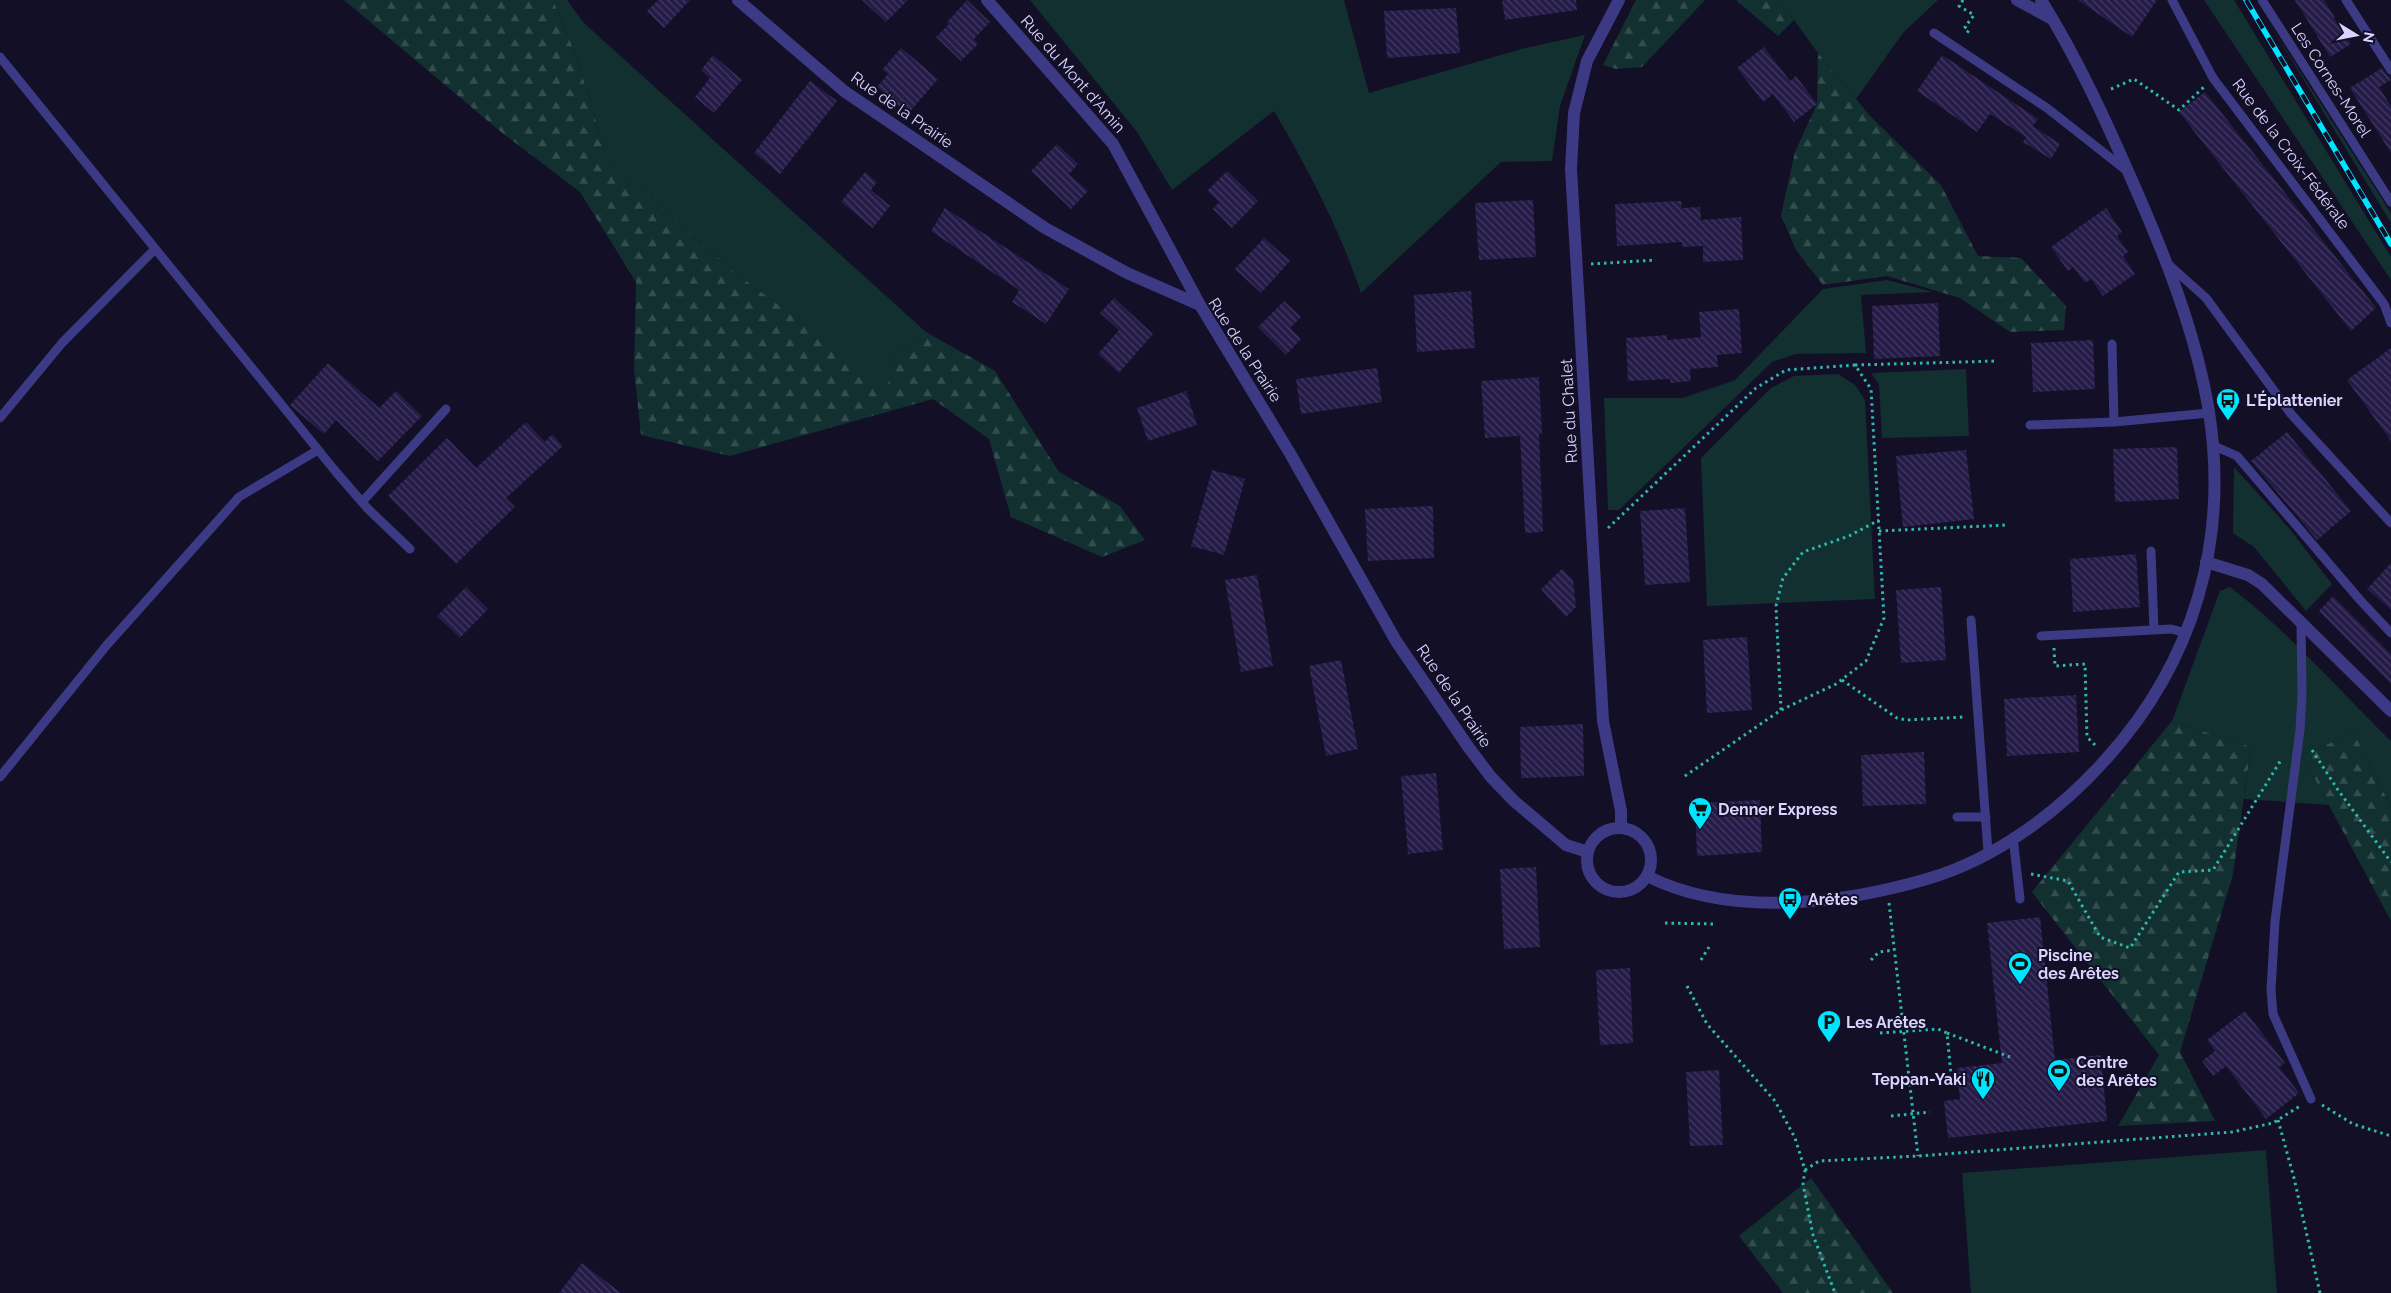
<svg xmlns="http://www.w3.org/2000/svg" width="2391" height="1293" font-family="Raleway,sans-serif">
	<defs>
		<pattern id="forest-firs" width="22" height="20" patternUnits="userSpaceOnUse" patternTransform="scale(1.25)"><rect width="22" height="20" fill="#12302f"/><path d="M5 1l3.5 6h-7zM16 11l3.5 6h-7z" fill="#344d4e"/></pattern>
		<pattern id="building-back-hatch" width="6" height="6" patternUnits="userSpaceOnUse" patternTransform="scale(1.25)"><rect width="6" height="6" fill="#241b47"/><path d="M-1 5l2 2M0 0l6 6M5-1l2 2" fill="none" stroke="#433b63"/></pattern>
	</defs>
	<rect width="100%" height="100%" fill="#130f26"/>
	<path fill="#12302f" d="M553,0H567L584,23L926,332L896,354L887,388L733,271L607,158L576,55Z
		M1030,0H1344L1369,93L1525,48L1585,35L1560,106L1552,161L1501,162L1361,293C1339,228 1309,171 1274,111L1172,190L1137,132Z
		M1775,0H1938L1903,33L1856,99L1818,53L1794,20Z
		M2204,0H2234L2391,257V280Z
		M2269,23L2391,213V223Z
		M1887,280L1933,292L1861,295L1866,353L1796,354L1772,362L1619,510H1608L1604,398H1683L1735,380L1823,289Z
		M1966,369L1969,436L1882,438L1879,384L1871,373Z
		M1838,374L1855,385L1865,400L1875,599L1707,606L1701,458L1771,388L1794,376Z
		M2234,467L2289,528L2332,584L2306,611L2254,547L2233,533Z
		M2230,587C2288,631 2339,690 2391,741V807L2354,733L2302,755L2329,805L2244,799L2251,747L2172,721L2220,591Z
		M2266,1150L2277,1293H1971L1962,1173Z"/>
	<path fill="url(#forest-firs)" d="M344,0H553L576,55L607,158L733,271L887,387L896,354L926,332L995,371L1059,472L1120,506L1145,540L1102,557L1011,517L989,439L933,399L730,456L641,435L634,369L636,282L580,192L501,132Z
		M1636,0H1705L1642,67L1616,69L1603,65Z
		M1736,0H1775L1794,20L1778,36Z
		M1818,53L1870,116L1941,185L1978,256L2021,258L2066,306L2064,330L2010,332L1960,298L1887,276L1823,285L1796,250L1781,215L1795,152L1817,104Z
		M2172,721L2251,747L2233,874L2180,1052L2215,1121L2118,1126L2159,1055L2032,892Z
		M2354,733L2391,807V921L2302,755Z
		M1811,1178L1893,1293H1783L1739,1236Z"/>
	<path fill="url(#building-back-hatch)" d="M658,0H690L664,28L647,11Z
		M862,0H908L886,22Z
		M967,0L990,22L974,39L978,44L961,61L936,37L949,24L947,22Z
		M1502,0H1576L1577,10L1505,20Z
		M2078,0H2157L2132,37Z
		M2295,0H2324L2351,44L2330,57Z
		M1456,8L1460,53L1387,58L1384,11Z
		M1764,47L1790,81L1796,76L1817,104L1794,122L1773,94L1763,102L1737,68Z
		M901,48L938,79L908,114L877,87L888,74L882,70Z
		M713,55L742,80L714,113L695,97L710,78L701,70Z
		M1942,55L2038,119L2033,126L2060,144L2051,159L2023,142L2026,137L1990,114L1977,132L1917,91Z
		M2382,68L2391,80L2379,87L2391,106V153L2350,88Z
		M810,81L837,101L780,174L754,153Z
		M2205,92L2376,308L2351,331L2179,112Z
		M1057,144L1078,164L1069,174L1088,191L1071,209L1031,171Z
		M1227,171L1258,201L1232,228L1213,209L1219,202L1207,191Z
		M865,172L877,182L871,190L890,206L873,228L841,202Z
		M1533,200L1536,257L1479,260L1475,203Z
		M1681,201L1682,208L1700,207L1701,220L1741,217L1743,260L1703,262V246L1682,247V242L1617,246L1615,204Z
		M945,208L1069,289L1046,324L1012,302L1019,290L931,231Z
		M2106,208L2122,232L2117,236L2128,252L2123,256L2135,274L2103,296L2091,279L2085,283L2073,267L2068,271L2051,247Z
		M1264,238L1290,261L1261,293L1235,269Z
		M1471,291L1475,348L1417,352L1414,295Z
		M1114,298L1153,334L1119,373L1098,354L1119,330L1100,313Z
		M1284,301L1301,317L1290,328L1301,339L1286,355L1258,327Z
		M1938,303L1940,356L1874,359L1872,306Z
		M1739,309L1742,353L1717,355L1718,367L1690,369L1691,381L1671,383L1670,379L1628,381L1626,338L1667,335V340L1701,337L1699,312Z
		M2093,340L2095,389L2033,392L2031,343Z
		M2391,348V441L2347,380Z
		M328,363L379,408L396,391L422,416L378,461L336,420L324,434L290,405Z
		M1377,368L1382,402L1301,414L1296,379Z
		M1539,377L1542,434H1539L1543,532L1525,533L1520,436L1485,438L1481,381Z
		M1186,391L1197,425L1148,441L1137,408Z
		M526,422L545,442L552,434L563,446L506,498L515,507L456,564L388,496L447,438L476,468Z
		M2287,432L2351,511L2317,540L2251,461Z
		M2177,447L2179,499L2115,502L2113,449Z
		M1966,450L1974,519L1903,527L1896,456Z
		M1212,470L1245,479L1224,555L1191,546Z
		M1433,506L1434,558L1368,561L1365,509Z
		M1685,508L1690,582L1645,585L1640,511Z
		M2136,554L2140,607L2073,612L2070,559Z
		M2391,563V610L2367,589Z
		M1562,569L1573,580L1576,607L1566,617L1541,589Z
		M1257,575L1273,666L1241,672L1225,580Z
		M466,587L488,609L460,638L437,616Z
		M1941,587L1946,660L1901,663L1896,590Z
		M2333,596L2391,654V684L2319,611Z
		M1747,637L1752,710L1707,713L1703,640Z
		M1341,660L1358,749L1326,756L1309,666Z
		M2076,695L2079,752L2007,756L2004,699Z
		M1583,724L1584,776L1521,778L1520,727Z
		M1924,752L1926,804L1863,806L1861,755Z
		M1436,773L1443,850L1408,854L1401,776Z
		M1760,800L1762,852L1697,856L1695,803Z
		M1536,867L1540,947L1504,949L1500,869Z
		M2040,917L2055,1060L2101,1055L2107,1121L1948,1138L1944,1101L1960,1099L1957,1068L2002,1063L1987,923Z
		M1630,968L1633,1043L1600,1045L1596,970Z
		M2245,1011L2285,1063L2279,1067L2299,1093L2266,1119L2226,1066L2213,1076L2202,1061L2215,1051L2207,1040Z
		M1719,1070L1723,1145L1690,1146L1686,1072Z
		M582,1263L621,1293H559Z"/>
	<g fill="none" stroke-linecap="round" stroke-linejoin="round">
		<path stroke="#2fb8b0" stroke-width="3" stroke-dasharray="2.5 4" stroke-linecap="butt" d="M1963,0L1959,6L1974,15L1965,27L1969,30L1965,36
			M2111,89L2134,79L2179,110L2204,87
			M1591,264L1656,260
			M1855,365L1998,361
			M1608,528L1756,388L1786,370L1855,365L1871,389L1884,618L1866,661L1836,684L1781,710L1682,778
			M1879,531L2007,525
			M2054,648L2055,666L2085,664L2087,737L2095,745
			M1842,680L1897,718L1906,720L1964,717
			M1781,710L1776,606L1783,578L1803,552L1849,536L1879,520
			M2312,750L2338,790L2391,862
			M2031,874L2068,881L2100,937L2130,948L2179,872L2213,870L2281,760
			M1889,903L1918,1156
			M1665,923L1713,924
			M1701,960L1709,947
			M1871,960L1879,952L1894,950
			M1687,986L1707,1024L1775,1101L1795,1138L1805,1170L1803,1184L1813,1235L1835,1293
			M1880,1033L1938,1029L1947,1033L1952,1085H1959
			M1947,1033L2010,1057
			M2322,1105L2353,1124L2391,1136
			M1891,1116L1930,1112
			M2278,1120L2294,1178L2320,1293
			M1805,1170L1819,1161L1918,1156L2232,1132L2273,1123L2300,1106"/>
		<path stroke="#3d3a85" stroke-width="9" d="M2172,0L2213,78L2384,304L2391,323
			M2262,0L2391,202
			M2346,0L2391,70
			M1934,33L2047,108L2127,171
			M0,57L336,472L368,509L410,549
			M2168,264L2206,298L2291,414L2391,523
			M2112,344L2114,422
			M0,418L62,343L155,249
			M2030,425L2114,422L2209,413
			M2212,445L2237,456L2360,600L2391,633
			M362,502L446,409
			M2151,551L2154,630
			M1971,620L1988,852
			M2301,623L2302,695L2300,730L2275,921L2271,990L2273,1014L2311,1099
			M2041,636L2171,629L2187,633
			M0,777L106,646L239,497L318,450
			M1957,817H1986
			M2013,837L2020,899"/>
		<path stroke="#3d3a85" stroke-width="12" d="M738,0L844,91L1045,228L1127,273L1200,305L1291,455L1396,641L1469,748L1491,777L1514,801L1566,845L1588,852
			M987,0L1113,144L1200,305
			M1619,0L1587,61L1574,113L1571,169L1603,721L1621,811V828
			M2017,0L2052,19
			M2206,562L2248,575L2262,584L2391,711
			M1587 860a32 32 0 1 1 64 0a32 32 0 1 1-64 0Z
			M1647,876C1730,918 1841,904 1927,879C1996,859 2060,811 2107,758C2194,661 2229,541 2209,412C2196,333 2166,258 2134,185C2106,121 2078,59 2041,0"/>
		<g stroke="#00e5ff" stroke-width="5.5">
			<path id="rail" d="M2246,0L2391,244"/>
		</g>
		<use href="#rail" stroke="#130f26" stroke-width="4" stroke-dasharray="11" stroke-linecap="butt"/>
	</g>
	<defs>
		<g id="bus-pin" transform="scale(1.25)"><path d="M0 17L-7.5 6A9.5 9.5 0 1 1 7.5 6Z" fill="#00e5ff" stroke="#130f26"/><path d="M-5-6H5V4H4V6H2V4H-2V6H-4V4H-5ZM-3.5-4V0h7V-4ZM-3.5 1.2v1.5H-2V1.2ZM2 1.2v1.5H3.5V1.2Z" fill="#111"/></g>
		<g id="supermarket-pin" transform="scale(1.25)"><path d="M0 17L-7.5 6A9.5 9.5 0 1 1 7.5 6Z" fill="#00e5ff" stroke="#130f26"/><path d="M-6-5.5h2.5l.6 2H6L4.5 2H-2.5L-4.4-4H-6ZM-1.5 3.2a1.3 1.3 0 1 0 .1 0ZM3 3.2a1.3 1.3 0 1 0 .1 0Z" fill="#111"/></g>
		<g id="stadium-pin" transform="scale(1.25)"><path d="M0 17L-7.5 6A9.5 9.5 0 1 1 7.5 6Z" fill="#00e5ff" stroke="#130f26"/><path d="M0-5a6.5 5 0 1 0 0 10a6.5 5 0 1 0 0-10ZM-3.5-1.8h7v3.6h-7Z" fill="#111"/></g>
		<g id="parking-pin" transform="scale(1.25)"><path d="M0 17L-7.5 6A9.5 9.5 0 1 1 7.5 6Z" fill="#00e5ff" stroke="#130f26"/><path d="M-3.5-5.5H1a3.5 3.5 0 0 1 0 7H-1V5.5H-3.5ZM-1-3.4V-.6H.8a1.4 1.4 0 0 0 0-2.8Z" fill="#111"/></g>
		<g id="restaurant-pin" transform="scale(1.25)"><path d="M0 17L-7.5 6A9.5 9.5 0 1 1 7.5 6Z" fill="#00e5ff" stroke="#130f26"/><path d="M-5-6h1v4h1v-4h1v4h1v-4h1v5L-1.5 .5V6h-2V.5L-5-1ZM5-6V6H3V1.5H1.5Q1.5-4 5-6Z" fill="#111"/></g>
	</defs>
	<g fill-rule="evenodd">
		<use href="#bus-pin" x="2228" y="400"/>
		<use href="#supermarket-pin" x="1700" y="809"/>
		<use href="#bus-pin" x="1790" y="899"/>
		<use href="#stadium-pin" x="2020" y="964"/>
		<use href="#parking-pin" x="1829" y="1022"/>
		<use href="#stadium-pin" x="2059" y="1071"/>
		<use href="#restaurant-pin" x="1983" y="1079"/>
	</g>
	<g text-anchor="middle" dominant-baseline="central" stroke-width="4" stroke-linejoin="round" paint-order="stroke">
		<g font-size="16" fill="#d9d4ff" stroke="#130f26">
			<text transform="translate(1073 74) rotate(49)">Rue du Mont d'Amin</text>
			<text transform="translate(2331 80) rotate(57)">Les Cornes-Morel</text>
			<text transform="translate(902 110) rotate(35)">Rue de la Prairie</text>
			<text transform="translate(2291 154) rotate(53)">Rue de la Croix-Fédérale</text>
			<text transform="translate(1245 350) rotate(57)">Rue de la Prairie</text>
			<text transform="translate(1569 411) rotate(-93)">Rue du Chalet</text>
			<text transform="translate(1454 696) rotate(56)">Rue de la Prairie</text>
		</g>
		<g font-size="16" font-weight="bold" fill="#d9d4ff" stroke="#130f26" text-anchor="start">
			<text x="2246" y="400">L'Éplattenier</text>
			<text x="1718" y="809">Denner Express</text>
			<text x="1808" y="899">Arêtes</text>
			<text x="2038" y="955">Piscine<tspan x="2038" dy="18">des Arêtes</tspan></text>
			<text x="1846" y="1022">Les Arêtes</text>
			<text x="2076" y="1062">Centre<tspan x="2076" dy="18">des Arêtes</tspan></text>
			<text x="1966" y="1079" text-anchor="end">Teppan-Yaki</text>
		</g>
	</g>
	<g transform="translate(2356 35) rotate(100)" stroke="#130f26" stroke-width="4" paint-order="stroke">
	<path d="M0-4L9 19L0 12L-9 19Z" fill="#d9d4ff"/>
	<text y="-8" font-size="14" font-weight="bold" text-anchor="middle" fill="#d9d4ff">N</text>
	</g>
</svg>
